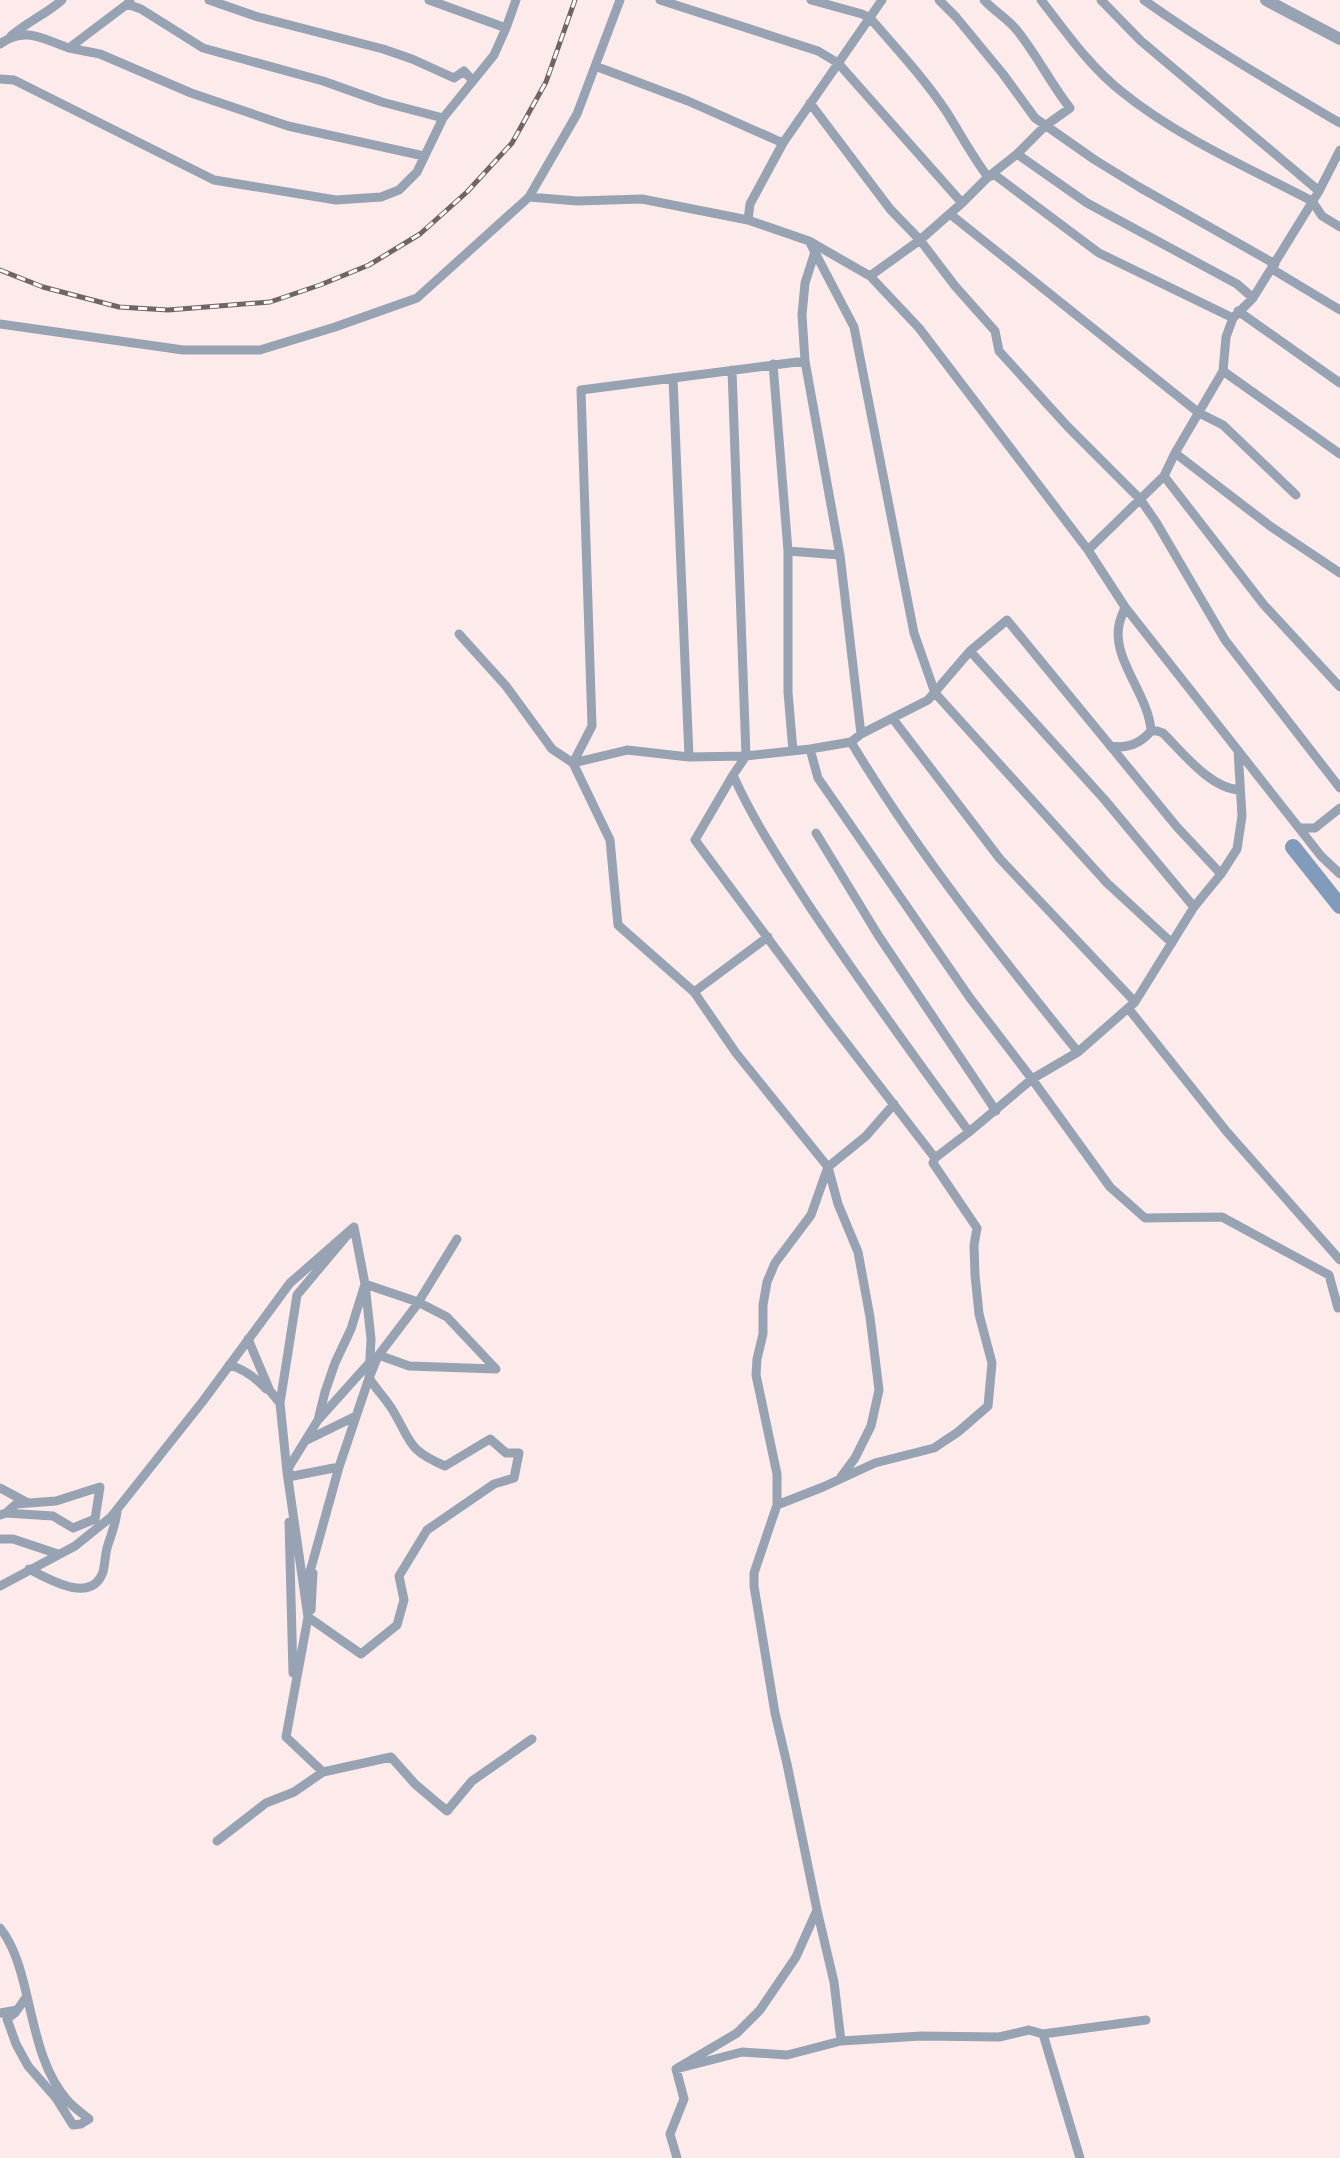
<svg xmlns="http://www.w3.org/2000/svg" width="1340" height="2158" font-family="Barlow,sans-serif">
	<rect width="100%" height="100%" fill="#fdeaeb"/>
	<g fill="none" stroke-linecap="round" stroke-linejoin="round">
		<path stroke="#819cbb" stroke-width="16" d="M1293,847L1340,906"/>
		<path stroke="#97a3b2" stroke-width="9" d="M209,0L255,16L383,49L412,59L454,78L464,71L473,81
			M429,0L506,28
			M660,0L818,51L838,63L962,203
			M811,0L862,14L870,18C896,48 924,78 946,111C960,133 972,156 988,177L995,175L1099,253L1233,318
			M939,0L956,17L1003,74L1035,118L1095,160L1139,187L1275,264
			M1041,0C1066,32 1090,67 1122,92C1179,138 1249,168 1312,201L1322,216L1340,227
			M1101,0L1141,41L1319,191
			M1144,0C1207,45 1274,84 1340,123
			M127,4L141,9L203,48L323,81L382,102L443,118
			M11,36C27,22 46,14 62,0
			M0,44C25,26 43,39 69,48L130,2
			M69,48L100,54L191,93L288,126L424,156
			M595,66L688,101L783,143
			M0,79L14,80L214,180L336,200L381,197L399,190L417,172L443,118L494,55L506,28L516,0
			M810,103L890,209L920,240L955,286L995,331L999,351L1068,427L1140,499L1156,522L1225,640L1340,788
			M1017,154L1087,203L1237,284L1253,298
			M529,197L577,201L642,199L748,220L750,204L783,143L882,0
			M950,214L1199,413L1223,425L1296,495
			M748,220L809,241L870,276L919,328L1088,550L1125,607L1299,828H1315L1340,808
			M809,241L854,327L914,633L935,693L1107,883L1172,943
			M815,252L805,283L802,315L805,361L840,555L861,734
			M1272,269L1340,310
			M870,276L920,240L962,203L988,177L1017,154L1045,126L1070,108C1051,84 1038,57 1019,33C1010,20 995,12 984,0
			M1238,311L1340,383
			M0,324L183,350H260L335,327L417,298L529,197L577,114L620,0
			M805,361L581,390L592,726L573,763L610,840L618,925L694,992L736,1053L828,1167L838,1204L858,1252L870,1317L879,1390L871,1426L855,1458L841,1477
			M773,364L788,551V692L793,751
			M732,370L746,756L733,775C753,820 779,859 806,901C858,980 914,1056 969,1132
			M1223,371L1340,454
			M673,378L689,757
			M1175,453L1270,526L1340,573
			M1164,476L1264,605L1340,687
			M1088,550L1164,476L1175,453L1223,371L1226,337L1233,318L1253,298L1319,191L1340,150
			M788,551L840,555
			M459,634L506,686L552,749L573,763L627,750L689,757L746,756L810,749L851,742L861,734L928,700L970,651L1007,620L1177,827L1221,874
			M970,651L1104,799L1194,907
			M893,719L1000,859L1135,1002
			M1151,731H1157L1163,733C1183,753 1211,789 1240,790
			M851,742C917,852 997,952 1078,1052
			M1110,746C1127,749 1140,744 1151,731C1149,695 1112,660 1119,625C1120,619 1123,613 1125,607
			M810,749L818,778L970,998L1032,1079L1110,1187L1145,1218L1222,1217L1329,1275L1338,1308
			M733,775L695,840L830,1022L935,1158L933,1163L977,1228L974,1245L975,1275L979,1314L992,1363L988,1406L958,1432L934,1448L875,1463L823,1487L777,1505L754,1573V1586L775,1713L787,1764L817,1910L796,1957L760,2010L737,2033L676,2069L742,2052L787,2055L841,2041
			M1299,828L1321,856L1340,874
			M816,833L878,935L996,1111
			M694,992L768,937
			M1128,1008L1227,1132L1340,1260
			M935,1158L969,1132L1032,1079L1078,1052L1135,1002L1194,907L1221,874L1237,849L1242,816L1238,750
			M354,1227L365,1284L418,1302L447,1317L496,1369L409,1366L384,1357
			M365,1284L371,1339L369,1378L339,1467L288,1477L289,1467L318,1420L325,1392L335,1363L351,1329Z
			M248,1339L270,1391L280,1403
			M229,1365C244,1369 256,1378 266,1389
			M319,1419L371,1361
			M307,1440L356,1416
			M0,1488L28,1503
			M777,1505V1474L756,1375L757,1359L763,1334V1305L767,1282L775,1263L811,1215L828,1167L866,1136L894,1104
			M0,1515L6,1513L16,1504L56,1501L100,1487L95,1519L73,1528L53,1516L6,1513
			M289,1522L293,1673
			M0,1539H13L58,1554
			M29,1569C49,1579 91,1605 103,1572C105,1564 105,1556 107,1548C111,1534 115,1527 117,1512
			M0,1586L75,1546L111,1517L203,1401L290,1283L354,1227L297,1295L280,1403L287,1472L308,1617L361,1654L397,1625L404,1600L399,1576L427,1530L494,1484L514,1478L519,1453H506L490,1439L445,1466C406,1449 412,1442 392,1409C385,1398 376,1389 369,1378L378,1356L416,1306L457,1239
			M306,1586L339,1467
			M311,1610L313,1573
			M308,1617L286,1737L323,1772L391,1757L415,1784L447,1811L472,1781L532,1739
			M217,1841L266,1803L294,1792L323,1772
			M817,1910L834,1982L841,2041L921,2036L999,2037L1029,2030L1043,2034
			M0,1928C14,1945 21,1971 26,1992C35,2029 42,2072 68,2101C74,2108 82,2113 89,2119L81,2124L73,2125L56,2098L28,2066L16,2044L7,2019L15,2013L27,1996
			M0,2013L17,2010
			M676,2069L684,2099L670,2134L677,2158
			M1080,2158L1043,2034L1146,2020"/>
		<path stroke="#97a3b2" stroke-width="12" d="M1266,0L1340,39"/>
		<g stroke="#706464" stroke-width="5">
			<path id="rail" d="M0,270L43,287L119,307L168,310L270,302L320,285L369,265L420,234L467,192L512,143L546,82L575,0"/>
		</g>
		<use href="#rail" stroke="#fcfcfc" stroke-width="3" stroke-dasharray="9" stroke-linecap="butt"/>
	</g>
</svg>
